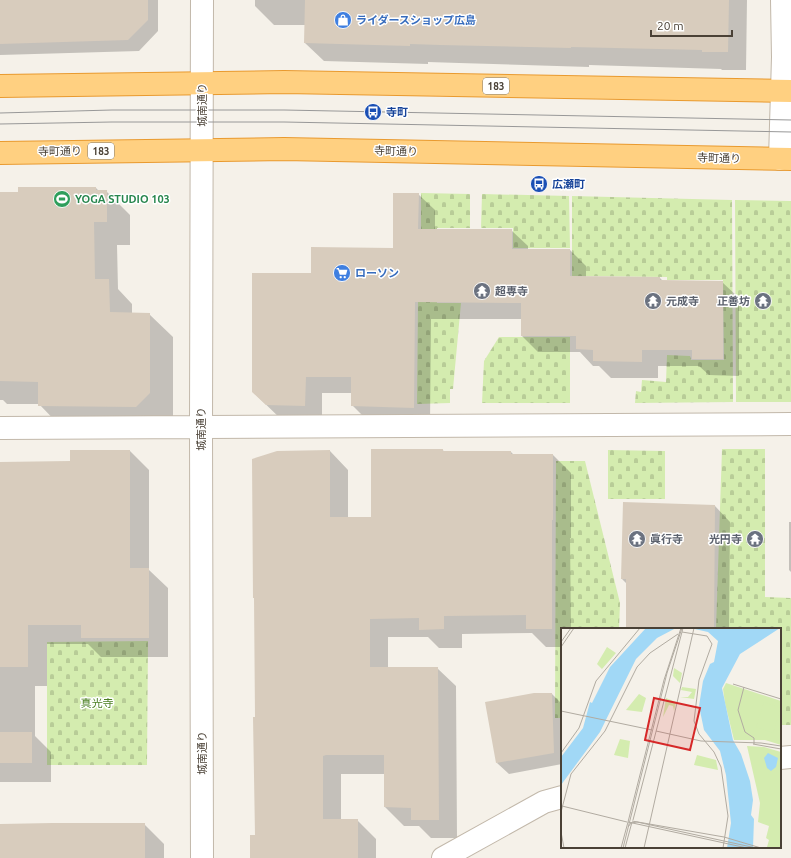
<svg xmlns="http://www.w3.org/2000/svg" width="791" height="858" font-family="Ubuntu,'Noto Sans JP',sans-serif">
	<defs>
		<pattern id="cemetery-stones" width="16" height="16" patternUnits="userSpaceOnUse"><rect width="16" height="16" fill="#d4ecaf"/><path d="M2 7V4a2 2 0 0 1 4 0v3zM10 15v-3a2 2 0 0 1 4 0v3z" fill="#b8cc97"/></pattern>
	</defs>
	<rect width="100%" height="100%" fill="#f5f1e9"/>
	<path fill="url(#cemetery-stones)" d="M421,193L470,194V228H437V303H461L453,389H450V403L417,404L418,301L421,281Z
		M482,194L569,196L570,248H513V228H481Z
		M572,196L732,200L733,402L635,403L636,391L641,392L642,380L666,382L667,355L690,356L691,360H724L723,280H667V277L572,276Z
		M735,200L791,201V402H736Z
		M499,337H570V403H482L484,361Z
		M722,449H765V597L791,598V725H780V629H716Z
		M608,450L665,451V499H608Z
		M556,461H585L620,603L619,629H562V718H555Z
		M148,641L147,765H47V642Z"/>
	<path fill="#0003" d="M0,0H158V31L139,51L0,55Z
		M255,0H747L746,70H722L721,69L589,65V67L459,63L428,62V64L324,61L305,43V25H274L255,6Z
		M96,188L99,191H106L130,215V245H117L118,289L132,304V313L149,314L173,337V416L63,429L39,404H7L3,400H0V193Z
		M418,194L435,210V230H511L528,246V250H570L586,266V278H660L663,281L722,282L739,298V376L709,375L699,366H658V378H611L599,366H593L580,352H538L522,336V319H431L430,424L369,422L352,405V393H322V422L283,421L253,392L312,274L394,249Z
		M443,450L444,452H511L514,455H553L571,473V538H570L571,629H562V647H546L532,633L462,634V648H439L428,637H388V668H437L456,686L457,838H431L419,826H404L385,807V774H341V820H357L376,839V858H251L256,836V718L330,451L348,470V518H372Z
		M130,451L149,470V570L168,588V657H101L88,644H47V686H35V736L51,752V782H0V463L71,462Z
		M715,506L730,522L729,629H626L627,584L622,579Z
		M789,522H791V572L789,570Z
		M552,694L562,704V764L509,774L497,763Z
		M144,824L164,844V858H0V825Z"/>
	<path fill="#d8ccbd" d="M0,0H148V20L128,40L0,44Z
		M305,0H729L728,52H702V50L571,47V48L440,45L410,44V46L304,43Z
		M18,187H96V190H107V222H94L95,279H109L110,312L150,313V393L136,407L38,406V382L0,381V192H18Z
		M393,193H419L418,229H512V249H570V276L660,277V280L723,281V359H692V350H642V362L593,361V350L576,349V336H521V303L415,302L414,408L351,406V377H306L305,406L266,405L252,392V273H311V247L393,248Z
		M371,449H443V451H511V454H553V520H552V629H526V615L444,616V629L419,630V618L370,619V667H438L439,820H411V808L384,807V755H326L323,756V819H358V858H250V835H255L253,717H255L254,598H253L252,459L277,451L330,450V517H371Z
		M70,450H130V568H149V638H81V625H28V667H0V462L70,461Z
		M623,502L715,505L714,629H626V579H621Z
		M534,693H552L554,753L496,763L485,702Z
		M0,732H32V763H0Z
		M52,823H145V858H0V824Z"/>
	<g fill="none" stroke-linecap="round" stroke-linejoin="round">
		<g stroke="#c2b8aa" stroke-width="24">
			<path id="minor" d="M780,159L783,57L782,0"/>
		</g>
		<g stroke="#c2b8aa" stroke-width="24">
			<path id="tertiary" d="M202,0L201,427L202,858
				M0,428L791,424
				M780,758L791,757
				M443,858L544,802L562,797"/>
		</g>
		<g stroke="#e99a2f" stroke-width="24">
			<path id="trunk" d="M0,86L284,82L791,91
				M0,153L284,149L791,159"/>
		</g>
		<use href="#minor" stroke="#fff" stroke-width="22"/>
		<use href="#tertiary" stroke="#fff" stroke-width="22"/>
		<use href="#trunk" stroke="#ffd081" stroke-width="22"/>
		<path stroke="#989898" stroke-width="1" d="M0,113L112,110H284L791,120
			M0,124L112,122H284L791,132"/>
	</g>
	<defs>
		<g id="shop-disc" transform="scale(0.9)"><circle r="9.5" fill="#3f7fe0" stroke="#fff"/><path d="M-5-2.5h2.3a2.7 3.5 0 0 1 5.4 0H5L5.5 6h-11ZM-1.5-2.5h3a1.5 2.3 0 0 0-3 0Z" fill="#fff"/></g>
		<g id="bus-disc" transform="scale(0.9)"><circle r="9.5" fill="#1a4fb4" stroke="#fff"/><path d="M-5-6H5V4H4V6H2V4H-2V6H-4V4H-5ZM-3.5-4V0h7V-4ZM-3.5 1.2v1.5H-2V1.2ZM2 1.2v1.5H3.5V1.2Z" fill="#fff"/></g>
		<g id="stadium-disc" transform="scale(0.9)"><circle r="9.5" fill="#2e9e5b" stroke="#fff"/><path d="M0-5a6.5 5 0 1 0 0 10a6.5 5 0 1 0 0-10ZM-3.5-1.8h7v3.6h-7Z" fill="#fff"/></g>
		<g id="supermarket-disc" transform="scale(0.9)"><circle r="9.5" fill="#3f7fe0" stroke="#fff"/><path d="M-6-5.5h2.5l.6 2H6L4.5 2H-2.5L-4.4-4H-6ZM-1.5 3.2a1.3 1.3 0 1 0 .1 0ZM3 3.2a1.3 1.3 0 1 0 .1 0Z" fill="#fff"/></g>
		<g id="temple-disc" transform="scale(0.9)"><circle r="9.5" fill="#6b7280" stroke="#fff"/><path d="M0-6L5-2H3V0L6.5 2.5H4V6H1.5V3h-3V6H-4V2.5H-6.5L-3 0V-2H-5Z" fill="#fff"/></g>
	</defs>
	<g fill-rule="evenodd">
		<use href="#shop-disc" x="343" y="20"/>
		<use href="#bus-disc" x="373" y="112"/>
		<use href="#bus-disc" x="539" y="184"/>
		<use href="#stadium-disc" x="62" y="199"/>
		<use href="#supermarket-disc" x="342" y="273"/>
		<use href="#temple-disc" x="482" y="291"/>
		<use href="#temple-disc" x="653" y="301"/>
		<use href="#temple-disc" x="763" y="301"/>
		<use href="#temple-disc" x="637" y="539"/>
		<use href="#temple-disc" x="755" y="539"/>
	</g>
	<g text-anchor="middle" dominant-baseline="central" stroke-width="3" stroke-linejoin="round" paint-order="stroke">
		<g fill="#fff" stroke="#807a72" stroke-width="1">
			<rect x="483" y="78" width="26" height="16" rx="3"/>
			<rect x="88" y="143" width="26" height="16" rx="3"/>
		</g>
		<g font-size="10" font-weight="bold" fill="#4a4136">
			<text x="496" y="86">183</text>
			<text x="101" y="151">183</text>
		</g>
		<g font-size="11" font-weight="bold" fill="#366cbe" stroke="#fff" text-anchor="start">
			<text x="356" y="20">ライダースショップ広島</text>
			<text x="355" y="273">ローソン</text>
		</g>
		<g font-size="11" fill="#4a4136" stroke="#fff">
			<text transform="translate(202 105) rotate(-90)">城南通り</text>
			<text transform="translate(60 151) rotate(-1)">寺町通り</text>
			<text transform="translate(396 151) rotate(1)">寺町通り</text>
			<text transform="translate(719 158) rotate(1)">寺町通り</text>
			<text transform="translate(201 429) rotate(-90)">城南通り</text>
			<text transform="translate(202 753) rotate(-90)">城南通り</text>
		</g>
		<g font-size="11" font-weight="bold" fill="#164399" stroke="#fff" text-anchor="start">
			<text x="386" y="112">寺町</text>
			<text x="552" y="184">広瀬町</text>
		</g>
		<g font-size="11" font-weight="bold" fill="#27864d" stroke="#fff" text-anchor="start">
			<text x="75" y="199">YOGA STUDIO 103</text>
		</g>
		<g font-size="11" font-weight="bold" fill="#5b616d" stroke="#fff" text-anchor="start">
			<text x="495" y="291">超専寺</text>
			<text x="666" y="301">元成寺</text>
			<text x="750" y="301" text-anchor="end">正善坊</text>
			<text x="650" y="539">眞行寺</text>
			<text x="742" y="539" text-anchor="end">光円寺</text>
		</g>
		<g font-size="11" fill="#4c8024" stroke="#fff">
			<text x="97" y="703">真光寺</text>
		</g>
	</g>
	<g transform="translate(561 628)">
		<rect width="220" height="220" fill="#f5f1e9"/>
		<path d="M113,40L121,45L119,55L112,48ZM121,59L135,61L133,71L119,69H127L131,64L120,62ZM105,70L115,74L113,83L112,78L108,77L102,89Z" fill="#d4ecaf"/>
		<path d="M46,19L55,25L41,41L36,36ZM165,55L220,73V117L204,112H173L164,75L162,61ZM78,66L85,70L81,84L65,82ZM186,118L203,119L220,124V220L206,219L208,212L205,210L208,198L197,194L199,175ZM136,127L155,132L157,142L133,137Z" fill="#d4ecaf"/>
		<path d="M203,74L220,80L212,105L195,99ZM59,111L69,113L67,130L53,127Z" fill="#d4ecaf"/>
		<path d="M85,0H115L96,10L75,31L39,104L0,157V129L22,100L29,74L31,75L49,39ZM129,0H219L179,26L161,60L172,112L180,126L189,153L192,172L190,187L193,191L192,220H166L170,195L165,147L159,123L143,102L138,78L142,53L149,36L153,34L157,13L147,4ZM207,125L217,130L215,139L210,143L206,140L203,130Z" fill="#a1d8f6"/>
		<path fill="none" stroke="#b1aba1" stroke-width="1" d="M121,4L146,8L151,16L138,52L133,93L138,106L153,124L160,139L167,188L162,220M0,14L10,0M0,19L13,0M172,56L220,71M183,59L177,82L184,104L193,110V116M0,83L91,102M95,103L140,113L200,115L220,118M192,116L220,121M0,125L18,100L35,53L79,0M1,178L66,194M0,184L10,146L44,103L76,39L89,25L117,6M72,192L122,0M71,193L163,209L200,220M67,194L103,52L120,0M67,194L186,220M67,199L70,195L76,194L195,220M0,204L3,220M60,220L67,194M62,220L106,45L121,0M64,220L71,194M83,220L133,0"/>
		<path fill="#d62828" fill-opacity="0.15" stroke="#d62828" stroke-width="2" d="M93,70L139,80L129,122L84,112Z"/>
		<rect width="220" height="220" fill="none" stroke="#4a4136" stroke-width="2"/>
	</g>
	<path d="M651 30v6h81v-6" fill="none" stroke="#4a4136" stroke-width="2"/>
	<text x="657" y="30" font-size="12" fill="#4a4136" stroke="#ffffff" stroke-width="3" paint-order="stroke">20 m</text>
</svg>
